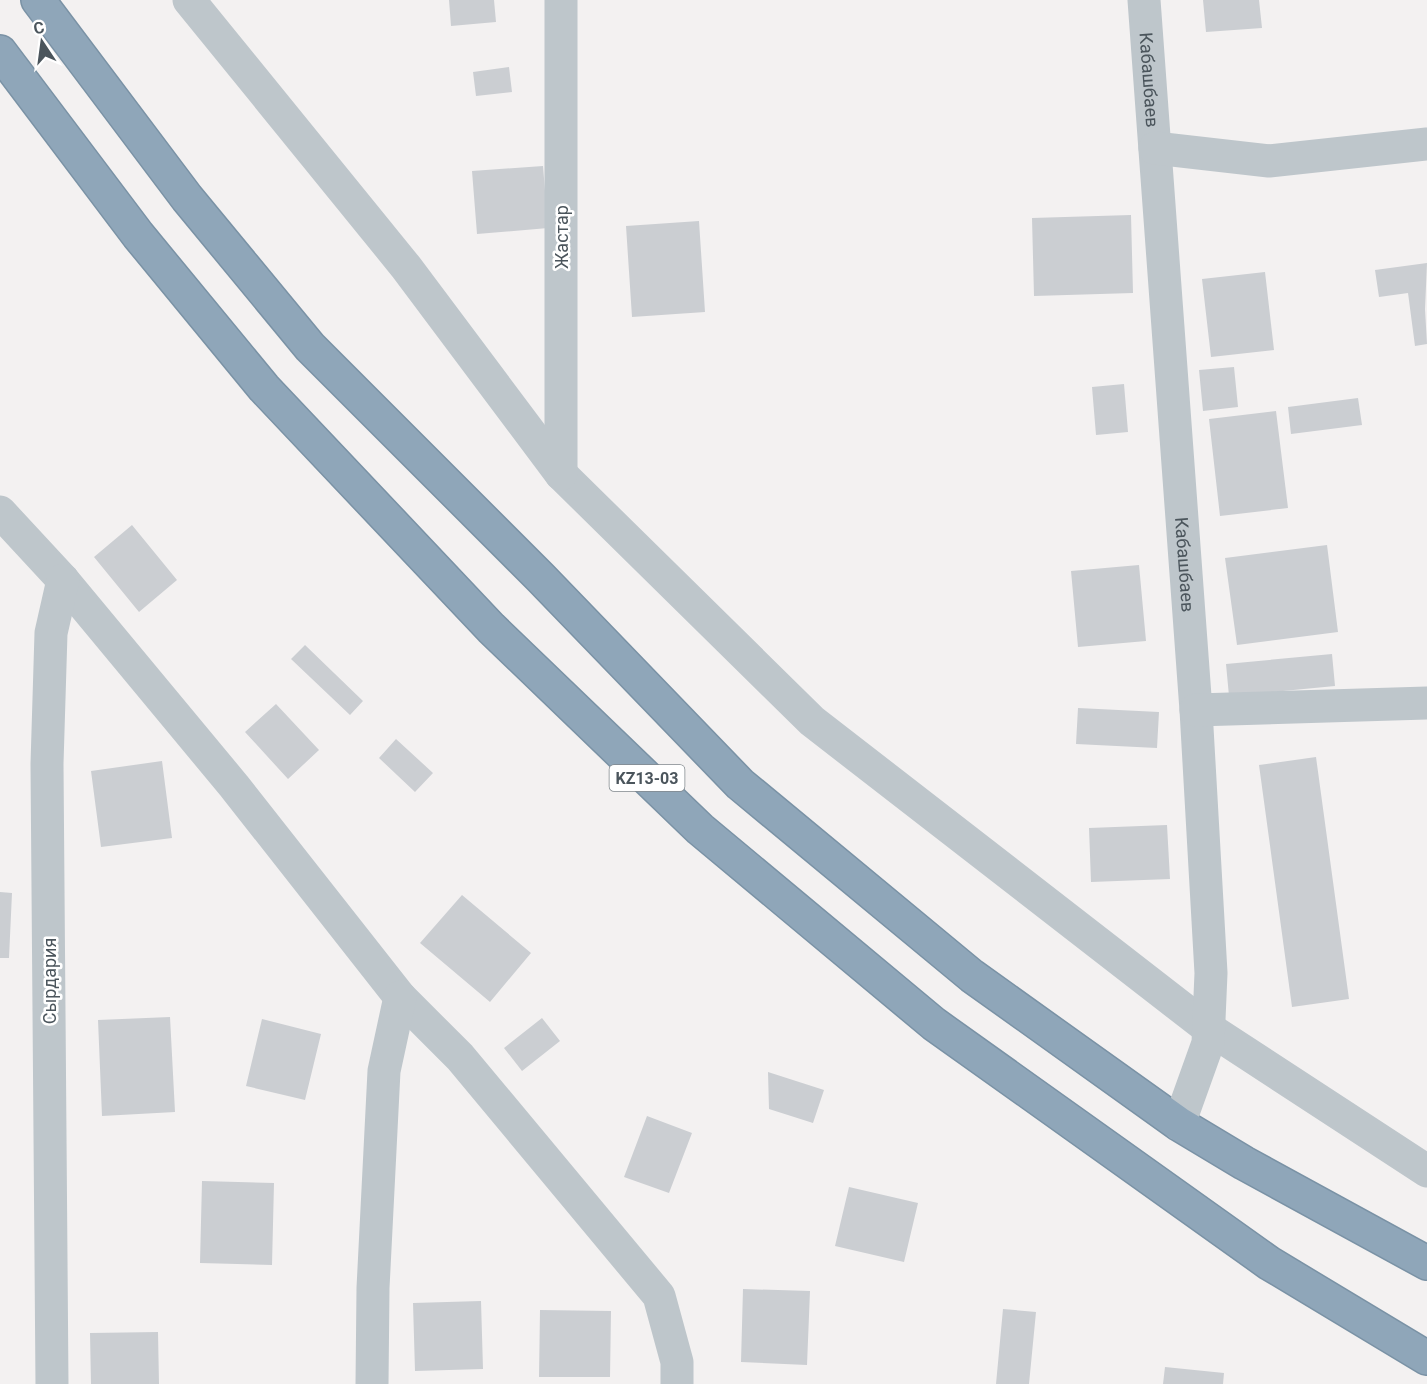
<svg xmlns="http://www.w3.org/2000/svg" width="1427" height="1384" font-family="Roboto,sans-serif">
	<rect width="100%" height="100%" fill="#f3f1f1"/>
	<path fill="#cbced2" d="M449,0H494L496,22L451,26Z
		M1203,0H1259L1262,28L1206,32Z
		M509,67L512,92L476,96L473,72Z
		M543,166L548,228L477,234L472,171Z
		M1131,215L1133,293L1034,296L1032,218Z
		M699,221L705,312L632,317L626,226Z
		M1427,263L1425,309L1427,344L1415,346L1408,293L1379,297L1375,270Z
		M1265,272L1274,350L1211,357L1202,279Z
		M1234,367L1238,407L1203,411L1199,370Z
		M1124,384L1128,432L1096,435L1092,387Z
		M1358,398L1362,425L1291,434L1288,407Z
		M1276,411L1288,508L1220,516L1209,419Z
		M132,525L177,580L139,612L94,557Z
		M1327,545L1338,632L1237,645L1225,558Z
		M1139,565L1146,641L1078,647L1071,571Z
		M305,645L363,701L350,715L291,659Z
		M1332,654L1335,686L1229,696L1226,664Z
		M276,704L319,750L288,779L245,732Z
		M1078,708L1159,712L1157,748L1076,744Z
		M396,739L433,773L415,792L379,758Z
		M1316,757L1349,999L1292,1007L1259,765Z
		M162,761L172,838L101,847L91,771Z
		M1167,825L1170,879L1091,882L1089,828Z
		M0,892L12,893L9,958H0Z
		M462,895L531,953L490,1002L420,943Z
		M170,1017L175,1112L102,1116L98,1020Z
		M542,1018L560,1041L522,1071L504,1048Z
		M262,1019L321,1034L305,1100L246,1086Z
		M768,1072L824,1090L813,1123L769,1109Z
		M647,1116L692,1133L669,1193L624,1177Z
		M202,1181L274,1183L272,1265L200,1263Z
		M849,1187L918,1203L904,1262L835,1246Z
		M743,1289L810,1291L807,1365L741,1362Z
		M481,1301L483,1369L415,1371L413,1303Z
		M1003,1309L1036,1312L1029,1384H996Z
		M540,1310L611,1311L610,1377H539Z
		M158,1332L159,1384H91L90,1333Z
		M1165,1367L1224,1373L1223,1384H1163Z"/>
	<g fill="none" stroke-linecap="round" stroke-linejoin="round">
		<g stroke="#7a92a5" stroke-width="36">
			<path id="highway" d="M38,0L187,198L310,347L541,578L740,784L972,976L1179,1124L1244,1163L1427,1263
				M0,52L138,235L264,388L491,628L700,829L934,1024L1269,1263L1427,1358"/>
		</g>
		<g stroke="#bec6cb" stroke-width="33">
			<path d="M189,0L406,267L561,474L812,721L1208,1028L1427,1171"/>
			<path id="s1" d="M1144,0L1196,710L1211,973L1208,1043L1179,1124"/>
			<path d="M1155,148L1269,161L1427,144"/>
			<path d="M561,474V0"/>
			<path d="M0,512L63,580L234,786L400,997L460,1057L659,1296L677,1362V1384"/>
			<path d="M1196,710L1427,703"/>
			<path d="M52,1384L47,764L51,633L63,580"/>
			<path d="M372,1384L373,1288L384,1071L400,997"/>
		</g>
		<use href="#highway" stroke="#8fa6b9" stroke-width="33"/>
	</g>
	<g text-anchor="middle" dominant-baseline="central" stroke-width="5" stroke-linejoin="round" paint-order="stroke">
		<rect fill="#fff" stroke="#81888d" stroke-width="1.5" x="609.5" y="765" width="75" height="26" rx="4.5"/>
		<g font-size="16" font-weight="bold" fill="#4b555c">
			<text x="647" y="778">KZ13-03</text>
		</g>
		<g font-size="18" fill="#4b555c" stroke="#fff">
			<text stroke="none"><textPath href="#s1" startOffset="80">Кабашбаев</textPath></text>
			<text transform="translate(561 237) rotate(-90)">Жастар</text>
			<text stroke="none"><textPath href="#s1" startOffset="566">Кабашбаев</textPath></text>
			<text transform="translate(49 981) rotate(-90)">Сырдария</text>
		</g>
	</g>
	<g transform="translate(42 42) rotate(347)" stroke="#ffffff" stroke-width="4.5" paint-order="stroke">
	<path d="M0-4.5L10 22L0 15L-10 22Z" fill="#4b555c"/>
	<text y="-9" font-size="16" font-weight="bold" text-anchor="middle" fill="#4b555c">С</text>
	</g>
</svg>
